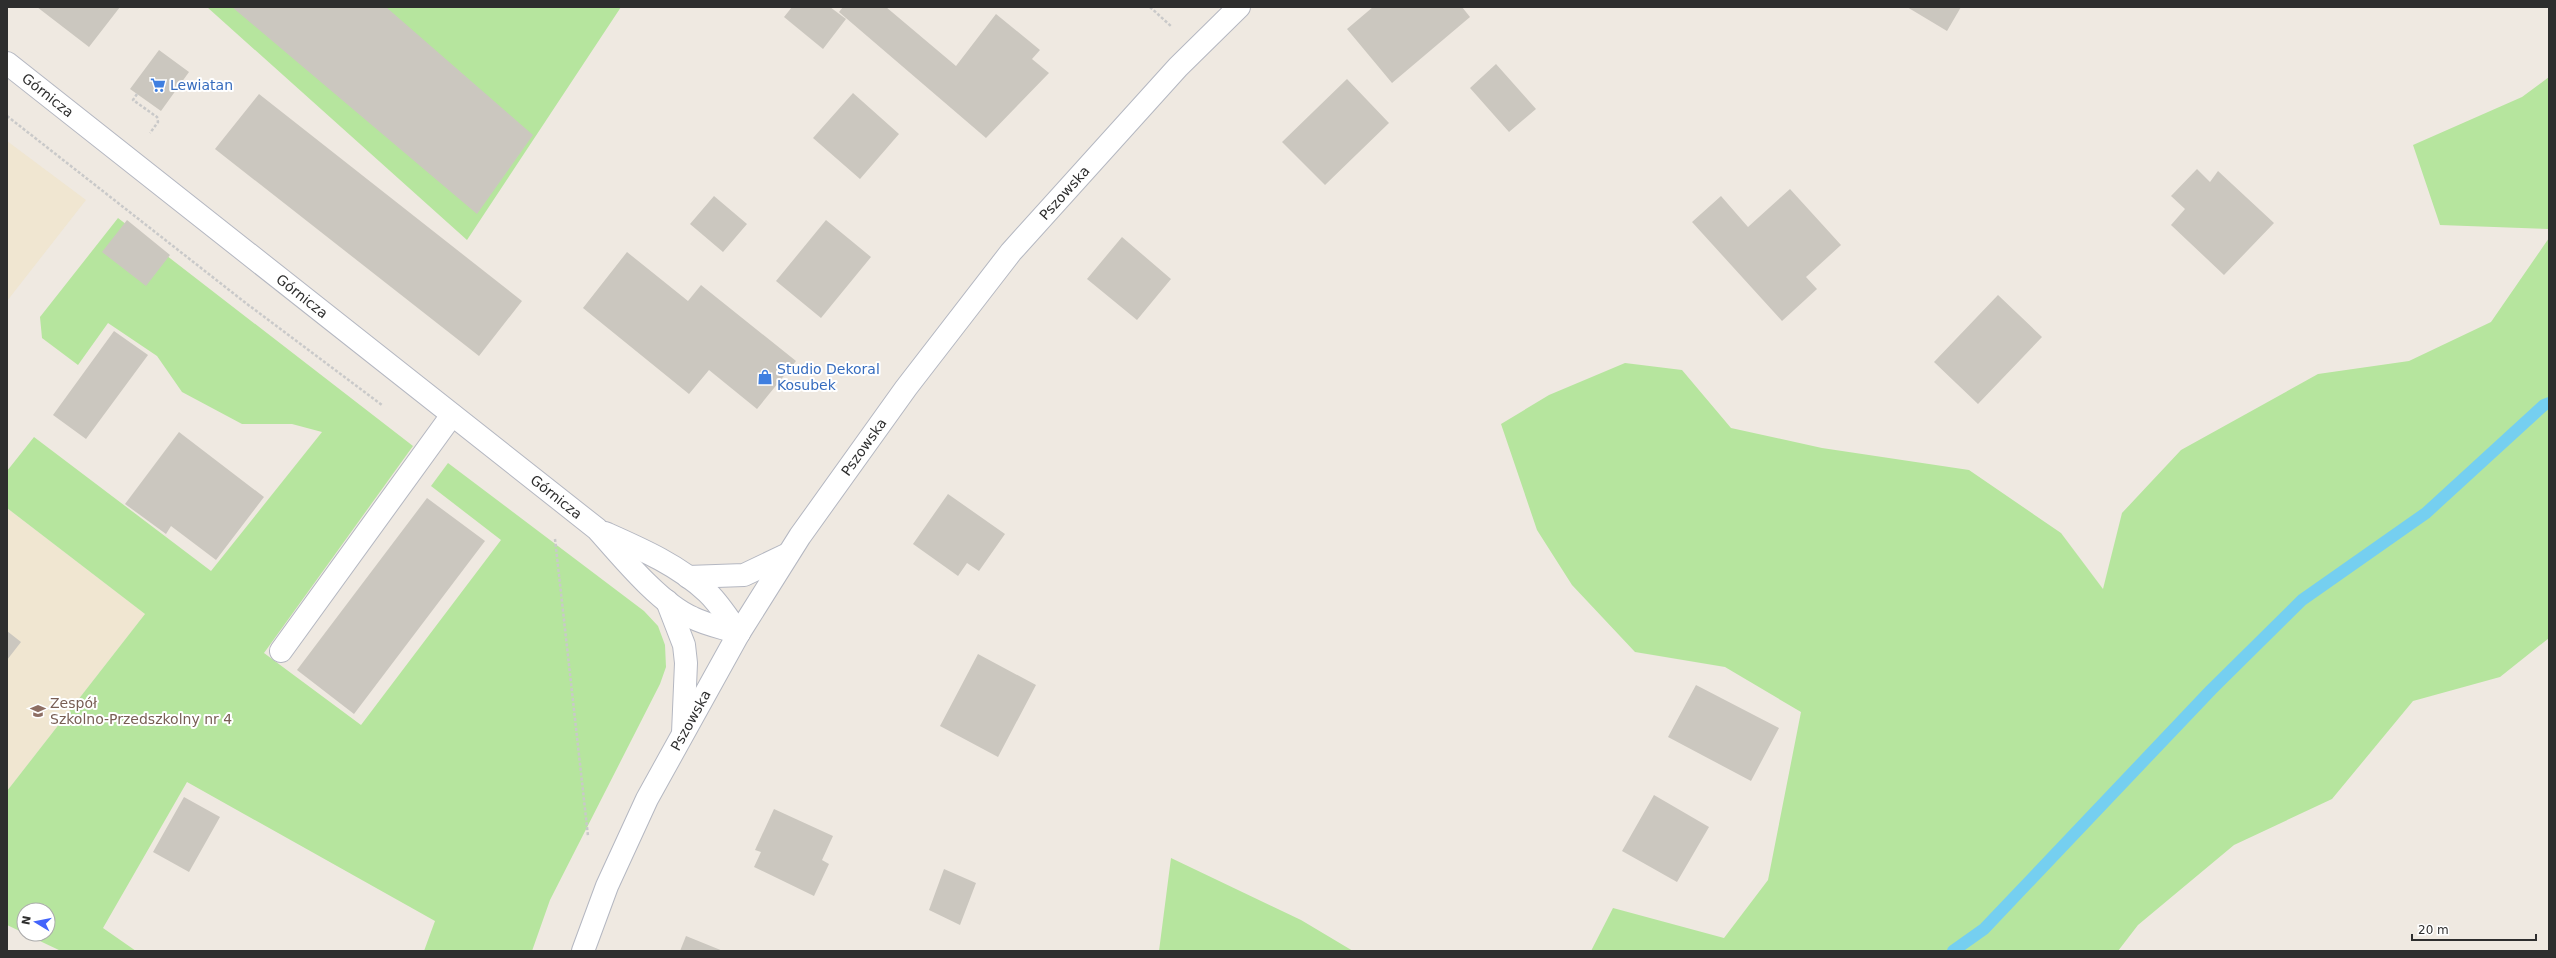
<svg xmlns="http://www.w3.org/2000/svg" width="2556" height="958" font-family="'DejaVu Sans',sans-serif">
	<rect width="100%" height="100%" fill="#efe9e1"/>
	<path fill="#f0e6d1" d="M7,141L86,200L7,301Z
		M7,508L145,614L7,791Z"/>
	<path fill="#b6e59e" d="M207,7H621L467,240Z
		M2549,77V229L2440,225L2413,145L2522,97Z
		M118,218L413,446L264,653L361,725L501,540L431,486L448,463L644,611L658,626L665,645L666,667L660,684L550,900L532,951H424L435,921L187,782L103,928L136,951H61L25,934H48V910H24V933L7,925V791L145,614L7,508V471L34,437L211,571L322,432L292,424H242L182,392L157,356L108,323L78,365L42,338L40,317Z
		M2549,238V638L2500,677L2413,701L2332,799L2234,845L2138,925L2118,951H1591L1613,908L1724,938L1768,880L1801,712L1725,667L1635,652L1572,585L1537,530L1501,424L1549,395L1625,363L1682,370L1731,428L1822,448L1969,470L2061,533L2103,589L2122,513L2181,450L2318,374L2409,361L2491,322Z
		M1171,858L1301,920L1353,951H1159Z"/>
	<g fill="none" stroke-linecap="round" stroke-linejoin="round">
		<path stroke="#75cff0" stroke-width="12" d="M1953,951L1984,929L2211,690L2302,600L2426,513L2544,405L2549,403"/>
	</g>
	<path fill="#cbc7bf" d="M37,7H120L89,47Z
		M232,7H386L533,135L477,214Z
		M792,7H830L846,19L823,49L784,17Z
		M843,7H886L956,66L996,14L1040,50L1032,59L1049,73L986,138L839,12Z
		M1373,7H1462L1470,17L1392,83L1347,29Z
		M1907,7H1961L1947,31Z
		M159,50L189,72L161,111L130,89Z
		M1496,64L1536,109L1509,132L1470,88Z
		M1347,79L1389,123L1325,185L1282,142Z
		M853,93L899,134L860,179L813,138Z
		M259,94L522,301L479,356L215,149Z
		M2197,169L2210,182L2218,171L2274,223L2224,275L2171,225L2185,209L2171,196Z
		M1790,189L1841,245L1806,277L1817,289L1782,321L1692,222L1721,196L1748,227Z
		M714,196L747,224L723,252L690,224Z
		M127,220L170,255L146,286L102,252Z
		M826,220L871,257L821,318L776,281Z
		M1122,237L1171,279L1137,320L1087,279Z
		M627,252L688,301L701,285L796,361L757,409L709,370L689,394L583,308Z
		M1998,295L2042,337L1978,404L1934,362Z
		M114,331L148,355L86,439L53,415Z
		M179,432L264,497L216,560L171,526L166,534L125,504Z
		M948,494L1005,534L979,571L967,563L958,576L913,544Z
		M427,498L485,541L354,714L297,670Z
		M7,631L21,642L7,660Z
		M978,654L1036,685L998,757L940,726Z
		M1696,685L1779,728L1751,781L1668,737Z
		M1654,795L1709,827L1677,882L1622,851Z
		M184,797L220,817L189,872L153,852Z
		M774,809L833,836L822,860L829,864L814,896L754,867L761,852L755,850Z
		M944,869L976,883L960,925L929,910Z
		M686,936L723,951H680Z"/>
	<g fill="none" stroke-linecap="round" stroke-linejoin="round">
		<g stroke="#b4b7c1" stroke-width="24">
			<path id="minor" d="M281,651L452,415"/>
		</g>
		<g stroke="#b4b7c1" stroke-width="24">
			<g id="tertiary">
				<path id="s1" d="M7,63L597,529C621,556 660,604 693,618C707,625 724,628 739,633"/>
				<path d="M605,533C641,549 678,565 707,592C719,603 729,620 739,633"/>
				<path d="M688,577L744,575L788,554"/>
				<path d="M667,601L684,645L686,663L683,733"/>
			</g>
		</g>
		<g stroke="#b4b7c1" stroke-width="24">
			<g id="secondary">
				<path id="s2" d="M583,951L607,886L647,799L739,633L800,536L906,388L1011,252L1178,67L1239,7"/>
			</g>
		</g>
		<path stroke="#c9c9c9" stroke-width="2.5" stroke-dasharray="3 2" stroke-linecap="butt" d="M1150,7L1172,27
			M137,94L133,100L157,117L158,122L150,133
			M7,116L247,304L382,405
			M555,539L588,836"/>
		<use href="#minor" stroke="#fff" stroke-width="22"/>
		<use href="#tertiary" stroke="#fff" stroke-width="22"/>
		<use href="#secondary" stroke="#fff" stroke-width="22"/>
	</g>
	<defs>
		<g id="supermarket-bare" transform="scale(1.2)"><path d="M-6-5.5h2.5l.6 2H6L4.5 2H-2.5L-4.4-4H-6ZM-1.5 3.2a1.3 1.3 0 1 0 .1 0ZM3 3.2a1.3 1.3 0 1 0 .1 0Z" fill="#3f7fe0" stroke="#fff" stroke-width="2.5" paint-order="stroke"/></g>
		<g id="shop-bare" transform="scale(1.2)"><path d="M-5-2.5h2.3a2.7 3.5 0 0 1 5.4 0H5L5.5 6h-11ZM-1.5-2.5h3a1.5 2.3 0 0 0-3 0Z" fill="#3f7fe0" stroke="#fff" stroke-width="2.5" paint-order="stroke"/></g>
		<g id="school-bare" transform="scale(1.2)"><path d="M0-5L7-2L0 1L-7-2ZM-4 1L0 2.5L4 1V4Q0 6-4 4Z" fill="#8d6e63" stroke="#fff" stroke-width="2.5" paint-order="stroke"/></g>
	</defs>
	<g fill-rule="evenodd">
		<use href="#supermarket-bare" x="158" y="85"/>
		<use href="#shop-bare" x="765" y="377"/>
		<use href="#school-bare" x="38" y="711"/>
	</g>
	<g text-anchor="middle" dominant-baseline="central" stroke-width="4" stroke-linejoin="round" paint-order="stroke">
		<g font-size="14" fill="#366cbe" stroke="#fff" text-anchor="start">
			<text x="170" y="85">Lewiatan</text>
			<text x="777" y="369">Studio Dekoral<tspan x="777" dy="16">Kosubek</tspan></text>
		</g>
		<g font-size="14" fill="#2e2e2e" stroke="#fff">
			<text stroke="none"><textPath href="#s1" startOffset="52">Górnicza</textPath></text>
			<text stroke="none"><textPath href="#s2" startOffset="903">Pszowska</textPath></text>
			<text stroke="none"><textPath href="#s1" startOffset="376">Górnicza</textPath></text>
			<text stroke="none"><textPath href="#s2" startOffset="579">Pszowska</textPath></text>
			<text stroke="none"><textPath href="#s1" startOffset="700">Górnicza</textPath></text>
			<text stroke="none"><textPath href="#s2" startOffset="255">Pszowska</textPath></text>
		</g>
		<g font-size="14" fill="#785e54" stroke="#fff" text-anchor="start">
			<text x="50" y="703">Zespół<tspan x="50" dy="16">Szkolno-Przedszkolny nr 4</tspan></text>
		</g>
	</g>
	<rect width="2556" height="958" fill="none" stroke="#2e2e2e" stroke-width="16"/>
	<g transform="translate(36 922) rotate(280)"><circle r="19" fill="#ffffff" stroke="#ababab"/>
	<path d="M0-3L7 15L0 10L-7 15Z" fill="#4264fb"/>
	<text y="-6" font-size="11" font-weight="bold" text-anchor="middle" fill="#2e2e2e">N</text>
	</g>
	<path d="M2412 934v6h124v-6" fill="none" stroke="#2e2e2e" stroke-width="2"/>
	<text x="2418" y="934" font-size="12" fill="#2e2e2e" stroke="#ffffff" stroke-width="3" paint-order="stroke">20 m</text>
</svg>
